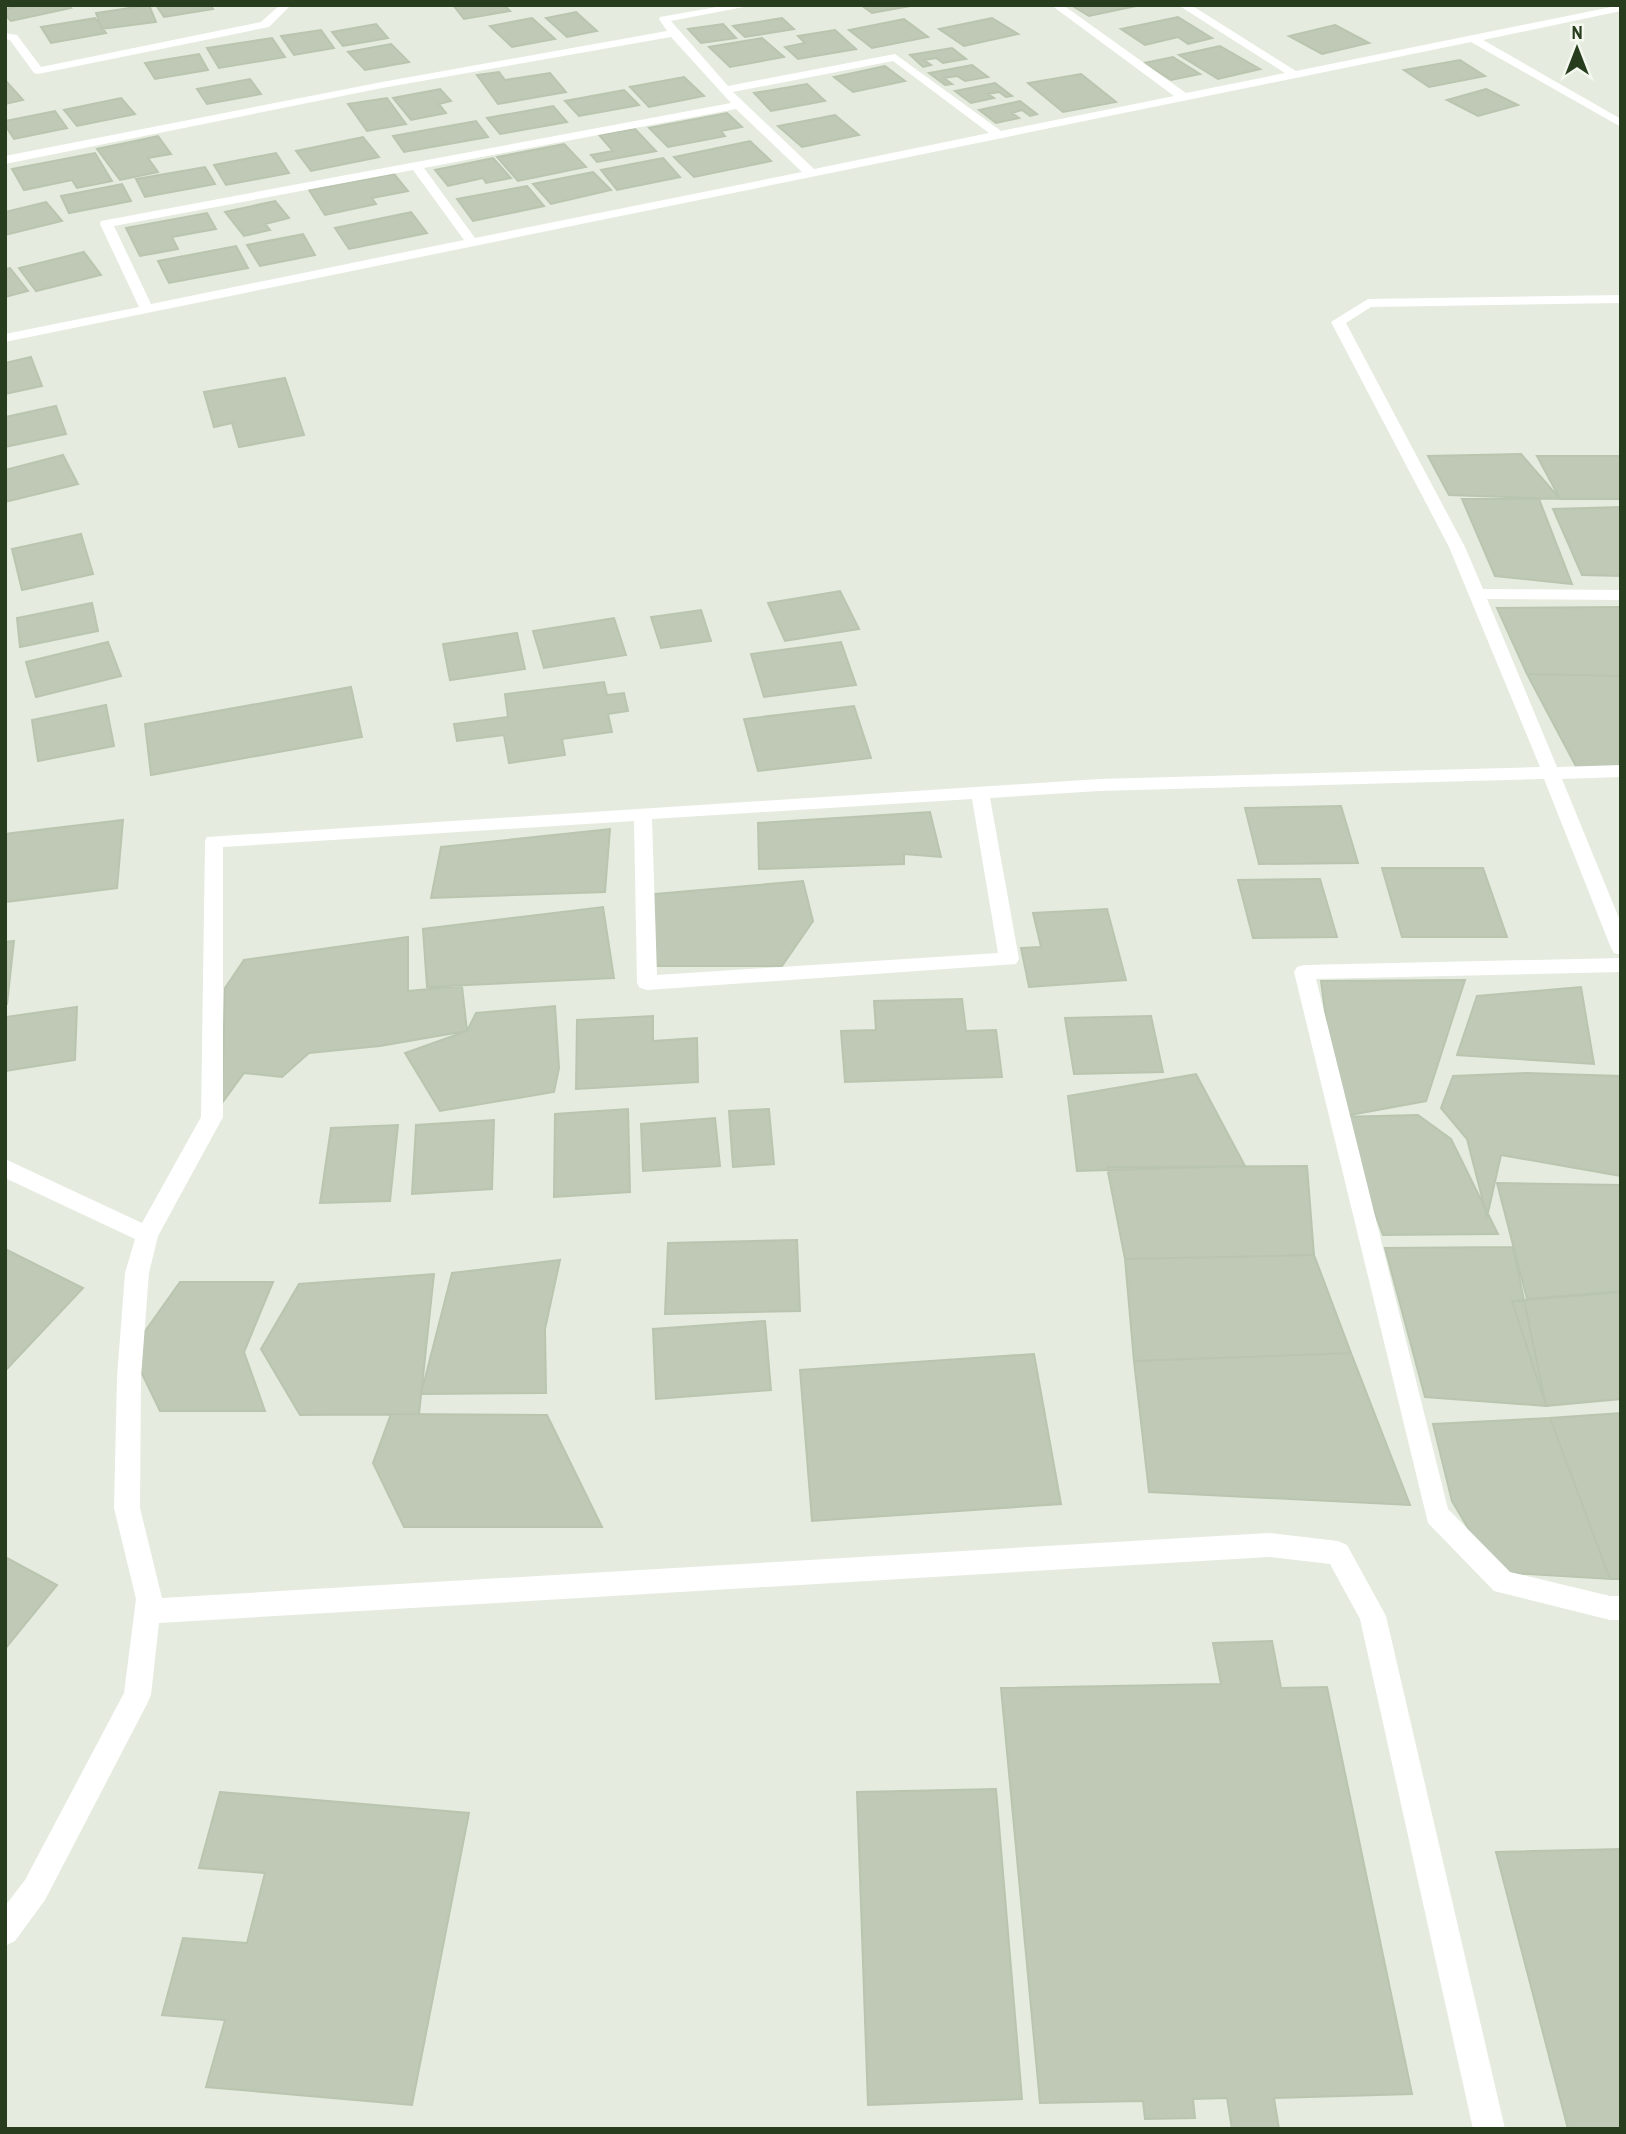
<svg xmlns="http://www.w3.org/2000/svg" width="1626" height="2134" font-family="'Archivo Narrow',sans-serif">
	<rect width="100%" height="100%" fill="#e5ebde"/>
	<path fill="#bfc9b6" stroke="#bac5b0" stroke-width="2" d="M23,5H68L71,8L11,21L5,15V9Z
		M149,5L156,22L102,29L96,13Z
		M156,5H210L213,9L164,17Z
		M453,5H504L510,11L464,19Z
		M861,5H908L910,6L872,13Z
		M1071,5H1141L1089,16Z
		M576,12L597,31L567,37L546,18Z
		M1178,17L1212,38L1188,44L1178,37L1145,45L1121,29Z
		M95,18L106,33L51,43L41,27Z
		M532,18L555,39L512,47L490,26Z
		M782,18L794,29L745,37L733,26Z
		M992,18L1018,34L964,46L939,29Z
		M904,19L928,37L872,48L849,30Z
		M376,24L388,38L343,46L332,32Z
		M723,24L736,38L701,43L688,29Z
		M1335,25L1369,43L1322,54L1289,36Z
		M321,30L334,48L294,55L281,36Z
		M835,30L856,49L798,59L785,47L805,43L798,36Z
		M272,38L285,57L219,68L207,48Z
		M762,38L784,57L730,67L709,47Z
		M391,44L409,62L365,70L348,52Z
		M1220,46L1260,69L1218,79L1179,55Z
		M952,48L966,59L943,63L936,58L924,60L931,65L923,67L910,55Z
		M199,54L208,70L155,79L145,63Z
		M1173,57L1200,74L1171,80L1144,63Z
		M1460,60L1485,76L1429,87L1404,70Z
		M972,65L988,77L965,81L957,76L944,78L952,84L945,85L929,73Z
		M885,66L905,81L853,92L834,77Z
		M499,72L505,80L550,73L566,92L498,104L477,75Z
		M1081,74L1116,102L1063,112L1028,83Z
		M684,77L704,96L649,107L630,87Z
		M250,79L261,94L207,104L197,89Z
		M5,80L23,100L5,104Z
		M995,83L1012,96L1006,97L999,92L988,94L994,98L971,103L955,91Z
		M807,84L825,101L771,111L754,93Z
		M440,89L451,101L439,104L446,113L411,120L393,98Z
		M1486,89L1518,105L1478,116L1447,100Z
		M624,90L639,105L579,116L565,101Z
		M121,98L135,114L77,126L64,110Z
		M387,98L406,124L367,131L348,104Z
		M1020,101L1037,114L1030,116L1022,110L1012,113L1019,118L996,123L979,110Z
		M553,106L567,122L500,134L487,118Z
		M55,111L67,128L14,139L5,125V121Z
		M727,113L742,127L721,131L725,136L668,147L649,128Z
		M835,115L859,135L802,147L778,126Z
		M476,121L488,137L404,152L393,136Z
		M635,129L656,151L597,162L591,155L613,151L599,135Z
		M158,136L171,154L148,158L158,172L120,180L97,149Z
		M363,137L379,157L311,171L296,151Z
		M750,141L771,161L694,177L674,157Z
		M564,144L586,167L518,181L497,157Z
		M95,153L112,181L77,188L72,180L24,190L12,169Z
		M276,153L289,173L226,185L214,165Z
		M493,158L511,178L486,183L483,178L448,186L435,170Z
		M663,158L680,177L617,190L601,170Z
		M205,167L215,184L145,197L136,179Z
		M593,172L611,190L551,204L533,184Z
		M394,174L408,191L372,198L376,204L325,215L309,190Z
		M122,184L131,201L69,213L61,196Z
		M527,186L544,206L473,221L457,199Z
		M275,201L289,218L265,224L270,230L244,236L225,212Z
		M46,202L62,221L5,235V212Z
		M411,212L427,233L349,249L335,228Z
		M207,213L216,229L172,237L178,249L140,256L126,228Z
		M303,234L315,255L260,266L247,245Z
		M236,246L248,268L169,283L158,261Z
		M84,252L101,275L36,291L19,268Z
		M10,268L28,291L5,297V269Z
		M31,357L42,386L5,394V363Z
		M285,378L304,435L239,447L232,423L214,427L204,392Z
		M56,406L66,434L5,447V417Z
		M1521,454L1560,499L1449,495L1428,456Z
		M63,455L78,484L5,502V470Z
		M1537,456H1620L1621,499H1560Z
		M1462,499H1539L1572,584L1495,576Z
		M1621,507V576L1582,575L1553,509Z
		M81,534L93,574L22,590L12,549Z
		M840,591L859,629L785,641L768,603Z
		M92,603L98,631L20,647L17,618Z
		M1621,607V676L1527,674L1497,608Z
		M701,610L711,641L661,648L651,617Z
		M614,618L626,655L544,668L533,631Z
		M517,633L525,669L450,680L443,644Z
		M108,642L121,676L36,697L26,662Z
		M841,642L856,685L764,697L751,654Z
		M1527,674L1621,676V765L1579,772Z
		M604,682L607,695L624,693L628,711L608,714L612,732L562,739L565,755L509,763L504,735L457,741L454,724L508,717L505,694Z
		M351,687L362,737L151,775L145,724Z
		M106,705L114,746L38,761L32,720Z
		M854,706L871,758L758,771L744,719Z
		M1341,806L1358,863L1259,864L1245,808Z
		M930,812L941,857L904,854V864L759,869L758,823Z
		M123,820L117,888L5,902V834Z
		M610,829L605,892L431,898L441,847Z
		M1382,868H1483L1507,937H1402Z
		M1320,879L1337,937L1253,938L1238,880Z
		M803,881L813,921L782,966H646L644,895Z
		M603,907L614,978L427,987L423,929Z
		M1107,909L1126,980L1029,987L1021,948L1041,947L1033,913Z
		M408,937V991L462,986L467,1031L380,1046L309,1053L282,1077L244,1073L222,1103L225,988L244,960Z
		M14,941L7,1004L5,1005V942Z
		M1465,980L1426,1101L1339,1117L1321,981Z
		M1581,987L1594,1064L1457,1055L1477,996Z
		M962,999L966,1031L996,1030L1002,1077L845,1082L841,1031L876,1030L874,1001Z
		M555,1006L559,1068L554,1092L440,1111L405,1053L467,1031L476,1013Z
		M77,1007L75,1060L5,1071V1017Z
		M653,1016V1041L697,1038L698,1082L576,1089L577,1020Z
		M1151,1016L1163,1072L1074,1074L1065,1018Z
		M1526,1073L1621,1076V1176L1501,1155L1487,1217L1467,1139L1441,1108L1453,1076Z
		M1196,1074L1245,1166L1077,1171L1068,1096Z
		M628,1109L630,1192L554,1197L555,1114Z
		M769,1109L774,1164L733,1167L729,1111Z
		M1418,1115L1451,1139L1498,1234L1383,1235L1339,1117Z
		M715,1118L720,1166L643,1171L641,1124Z
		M494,1120L492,1189L412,1194L416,1125Z
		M398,1125L390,1201L320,1203L331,1128Z
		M1307,1166L1314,1255L1125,1259L1107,1167Z
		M1497,1183L1621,1185V1291L1527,1299Z
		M797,1240L800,1311L665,1314L668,1243Z
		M1513,1247L1546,1406L1425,1397L1385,1248Z
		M5,1249L83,1288L5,1371Z
		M1314,1255L1351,1353L1134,1361L1125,1259Z
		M560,1260L545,1329L546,1393L421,1394L452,1273Z
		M434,1274L419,1414L300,1415L261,1349L299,1284Z
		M180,1282H273L244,1352L265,1411H160L131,1351Z
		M1621,1292V1399L1546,1406L1512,1301Z
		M765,1321L771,1390L656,1399L653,1329Z
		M1351,1353L1410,1505L1149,1492L1134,1361Z
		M1034,1354L1061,1504L812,1521L800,1370Z
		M1621,1413V1579H1610L1550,1418Z
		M391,1414L547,1415L602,1527H404L373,1463Z
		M1550,1418L1610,1579L1494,1572L1452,1501L1433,1424Z
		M5,1557L57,1585L5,1649Z
		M1272,1641L1281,1688L1327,1687L1412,2094L1274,2098L1279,2129H1232L1227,2098L1193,2099L1195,2118L1145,2119L1143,2101L1040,2103L1001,1688L1221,1684L1213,1643Z
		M996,1789L1022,2099L868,2105L857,1792Z
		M220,1792L469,1813L412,2105L206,2087L225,2020L162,2015L183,1938L247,1943L265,1873L199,1868Z
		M1621,1849V2129H1568L1496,1852Z"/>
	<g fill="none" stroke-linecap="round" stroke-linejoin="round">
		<path fill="#fff" fill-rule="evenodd" d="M280,5H291L269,27L38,74L34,73L10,40L5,39V33L17,35L41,67L261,22Z
			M728,5H754L671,21L728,86L895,54L1001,131L1174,96L1051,5H1063L1186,93L1285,73L1178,5H1191L1296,71L1621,5V11L1483,40L1621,119V127L1471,42L5,342V334L139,307L100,224L101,221L731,103L671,37L382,88L5,164V156L382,82L667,31L659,19L660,17ZM893,61L989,133L814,169L733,92ZM736,109L802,172L475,238L424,168ZM413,170L464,240L151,304L114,226Z
			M1621,295V303L1371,307L1346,323L1465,547L1483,589L1621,590V600L1487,599L1557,767L1621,765V777L1562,779L1621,923V955L1614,953L1611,948L1544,779L1099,791L990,798L1019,959L1016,964L647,990L640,988L637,983L634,821L223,847V1117L158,1236L149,1273L141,1377L140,1508L162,1598L1269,1533L1338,1541L1347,1545L1386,1616L1505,2129H1473L1360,1619L1330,1564L1269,1557L159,1623L151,1695L147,1704L45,1900L15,1941L5,1946V1906L25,1880L124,1693L136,1599L114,1508L117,1377L125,1273L135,1239L5,1178V1159L142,1223L201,1117L205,841L207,837L1099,779L1540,767L1449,547L1331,322L1368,299ZM972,799L998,953L657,975L652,819Z
			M1621,958V972L1316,979L1448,1509L1510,1572L1610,1596H1621V1620H1610L1494,1591L1428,1523L1294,972L1297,967L1304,965Z"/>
	</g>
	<rect width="1626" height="2134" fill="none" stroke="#283d1e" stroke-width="14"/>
	<g transform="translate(1577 49)" stroke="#f4f8ef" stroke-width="5" paint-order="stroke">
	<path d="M0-5L12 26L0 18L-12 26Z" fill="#283d1e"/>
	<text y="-10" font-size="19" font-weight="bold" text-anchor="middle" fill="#283d1e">N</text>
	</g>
</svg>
